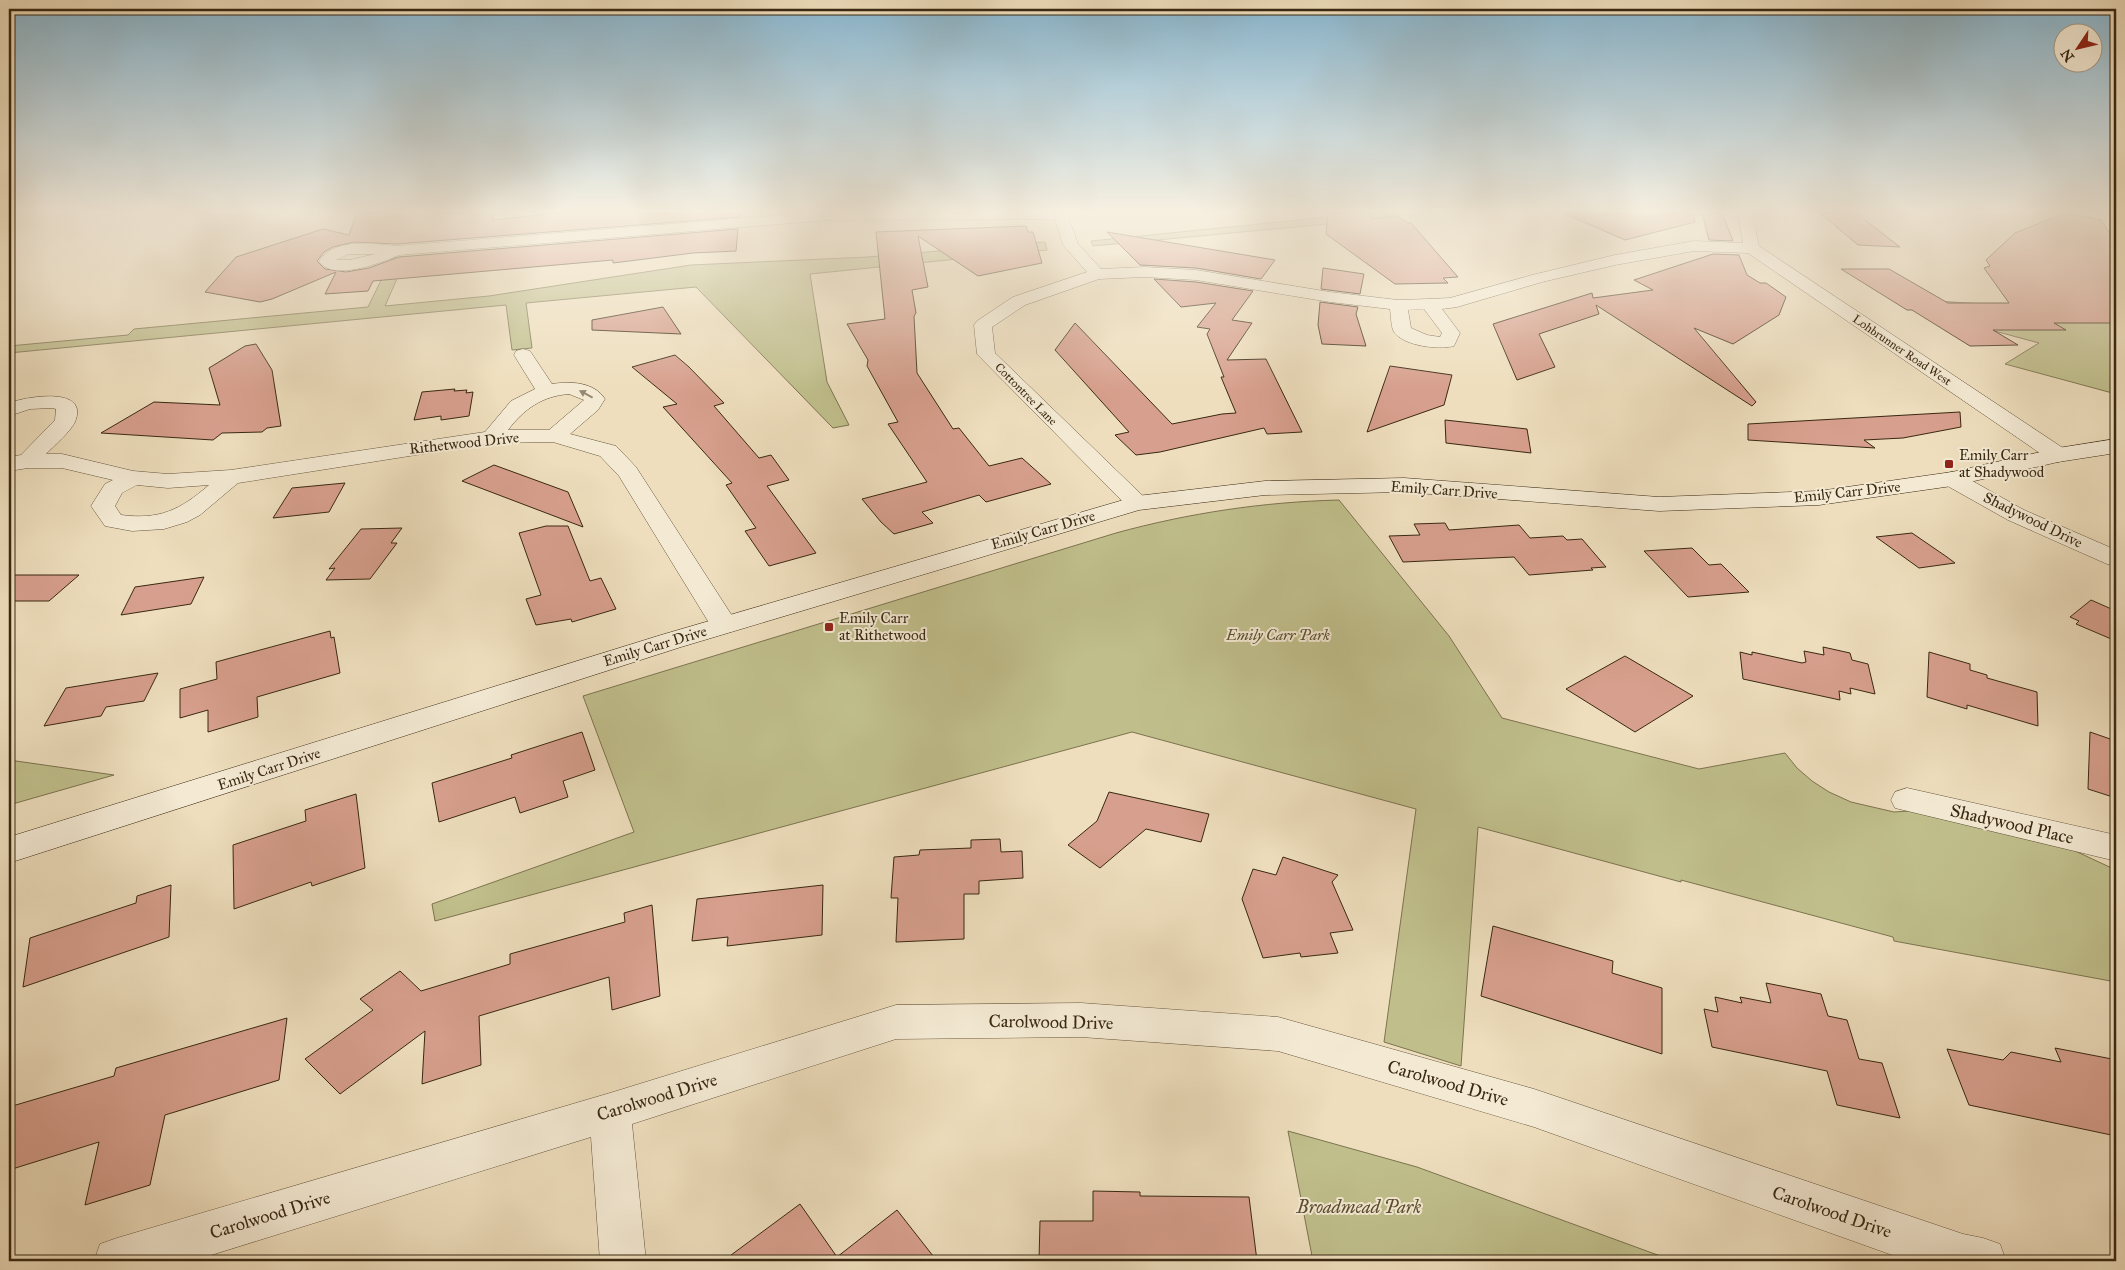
<svg xmlns="http://www.w3.org/2000/svg" width="2125" height="1270" font-family="'IM FELL Great Primer',serif">
	<rect width="100%" height="100%" fill="#eedebd"/>
	<filter id="stains"><feTurbulence type="fractalNoise" baseFrequency=".004" numOctaves="4"/><feColorMatrix values="0 0 0 0 .2 0 0 0 0 .09 0 0 0 0 .02 0 0 0 .5 -.17"/></filter>
	<radialGradient id="worn" r=".72"><stop offset=".6" stop-color="#630" stop-opacity="0"/><stop offset="1" stop-color="#630" stop-opacity=".3"/></radialGradient>
	<path fill="#c0bf8c" stroke="#7c744f" d="M1368,213H1407L1349,222L1093,246L1091,241Z
		M1045,242L1047,250L810,274L827,382L849,425L833,428L696,287L526,303L532,348L512,350L506,305L9,353V346L128,335L134,329L368,307L392,258L407,256L385,306L489,296L691,265L868,257Z
		M1923,300L2116,313V394L2005,364L2039,343L1950,319Z
		M1339,500L1449,636L1502,718L1699,769L1785,753L1797,768L1812,781L1829,792L1851,802L1894,812L1909,811L2015,823L2116,870V982L1894,941L1893,937L1681,880V882L1478,827L1461,1066L1384,1042L1416,809L1132,732L435,921L432,904L634,832L583,696L1116,533C1189,513 1263,502 1339,500Z
		M9,760L114,775L9,805Z
		M1288,1131L1417,1167L1674,1261H1311L1312,1256Z"/>
	<path fill="#d79f8d" stroke="#392812" d="M357,213H493V220L558,213H740V217L396,244L354,242L333,247L324,252L317,261L325,269L346,272L369,268L399,257L738,229L736,251L693,253L613,263V260L373,281L368,291L325,294L336,272L272,299L260,302L205,292L236,257L323,229L349,235Z
		M1328,213H1372V219L1397,216L1408,223H1411L1458,277L1443,278L1448,283L1395,284L1326,234Z
		M1563,213H1694L1695,222L1625,240Z
		M1702,213H1722L1733,241L1709,240Z
		M1820,213H1856L1900,247L1858,245Z
		M2065,213L2101,220L2116,243V323H2054L2066,330H1993L2018,345L1970,346L1912,310H1907L1841,269H1889L1948,303H2009L1984,268L1990,266L1986,260L2015,233Z
		M1026,226L1028,232H1033L1042,263L978,276L918,236L928,287L912,290L916,313L914,316L917,373L953,429L959,428L989,466L1022,458L1051,484L986,502L979,495L922,512L933,523L894,534L881,522L862,499L927,482L888,424L898,422L867,366L868,360L847,324L885,319L876,232Z
		M1107,232L1275,260L1261,279L1196,268L1140,265Z
		M1713,254L1739,255L1747,275L1760,283H1766L1786,297L1779,315L1733,344L1694,328L1756,402L1752,406L1596,305L1599,314L1539,334L1555,367L1517,380L1493,324L1592,293L1593,298L1653,290L1634,280Z
		M1323,268L1364,274L1360,294L1321,289Z
		M1154,279L1196,282L1253,291L1232,320L1252,323L1227,360L1266,359L1302,432L1267,434L1264,428L1160,452L1136,455L1115,435L1129,432L1055,350L1075,323L1172,424L1222,414L1236,413L1221,377H1224L1207,334L1210,329L1197,327L1216,303L1181,307Z
		M1320,302L1358,307L1356,314L1366,346L1322,344L1318,325Z
		M663,307L681,334L592,330V320Z
		M256,344L272,370L281,426L267,428L262,432L222,433L213,440L101,433L154,402L220,405L209,368L245,346Z
		M675,355L689,367L724,403L714,406L759,458L771,455L789,480L767,486L816,553L769,566L745,531L756,528L726,485L732,483L663,407L677,404L632,367Z
		M1390,366L1452,375L1444,405L1367,432Z
		M455,389L454,391L467,390L466,393L473,392L469,416L441,420V416L414,420L422,392Z
		M1960,412L1961,427L1903,438L1864,440L1875,448L1748,440V424Z
		M1445,420L1527,429L1531,453L1446,443Z
		M494,465L568,492L583,527L462,481Z
		M345,483L329,512L273,518L292,488Z
		M1445,523L1449,530L1519,525L1530,538L1563,536L1567,540L1582,539L1606,567L1591,568L1593,570L1529,575L1514,557L1403,562L1389,536L1420,535L1414,524Z
		M546,526H568L590,581L601,578L616,609L572,622L571,619L536,625L526,599L541,595L519,533Z
		M402,528L391,543H397L370,579L326,580L335,568L329,569L361,529Z
		M1912,533L1947,557L1955,563L1919,568L1876,537Z
		M1692,548L1709,565L1721,564L1749,592L1688,597L1644,551Z
		M9,575H79L49,601H9Z
		M204,577L191,604L121,615L135,587Z
		M2091,600L2116,611V641L2076,624L2079,621L2070,617Z
		M330,631L331,638L334,637L340,673L257,697L258,717L208,732V710L180,718V689L217,679L216,662Z
		M1823,647L1850,653L1852,660L1868,664L1875,694L1850,688L1851,694L1839,691L1840,700L1743,679L1740,652L1752,655V652L1802,663L1806,662L1804,651L1824,655Z
		M1929,652L1970,664V670L1987,675V678L2037,692L2038,726L1967,705V709L1927,697Z
		M1625,656L1693,696L1635,732L1566,689Z
		M158,673L144,701L106,707L101,716L44,726L66,688Z
		M582,732L595,770L563,781L568,797L520,813L515,797L439,822L432,783L512,758L511,755Z
		M2090,732L2116,741V798L2088,789Z
		M1109,792L1209,814L1201,842L1146,829L1100,868L1068,845L1097,821Z
		M356,794L365,868L312,886L311,882L234,909L233,845L306,821L305,810Z
		M1000,839L1001,852L1022,851L1023,878L979,881V894H964V939L896,942L898,898H891L894,857L919,855L920,850L971,848V840Z
		M1283,857L1338,875L1332,882L1353,930L1330,933L1338,953L1301,957L1300,953L1263,958L1242,899L1253,869L1276,875Z
		M171,885L169,937L23,987L30,938L136,903L137,896Z
		M823,885L822,935L727,946L728,937L692,941L697,899Z
		M652,905L660,996L612,1010L609,977L479,1016L481,1065L422,1084L425,1031L340,1094L305,1059L373,1010L360,999L400,971L421,991L510,964V954L625,922L624,913Z
		M1493,926L1613,961L1612,973L1662,988V1054L1481,996Z
		M1766,983L1821,994L1828,1016L1847,1020L1859,1059L1882,1063L1900,1118L1837,1105L1827,1071L1712,1047L1704,1009L1718,1012L1715,997L1742,1003L1740,997L1771,1003Z
		M287,1018L279,1080L165,1115L150,1185L85,1205L99,1142L9,1170V1107L114,1076L116,1068Z
		M2055,1048L2112,1059L2116,1067V1136L1969,1105L1947,1049L2003,1060L2011,1052L2061,1062Z
		M1093,1191L1140,1192V1196L1249,1197L1257,1261H1039L1040,1221H1093Z
		M800,1204L837,1257L897,1210L937,1261H723Z"/>
	<g fill="none" stroke-linecap="round" stroke-linejoin="round">
		<g stroke="#66563d" stroke-width="1">
			<path id="street" d="M808,213H1067L1078,244L1101,269L1144,267L1196,270L1330,292L1398,300L1429,299L1450,298L1532,275L1615,255L1694,241L1743,243L1738,213H1752L1759,246L2066,450L2069,455L2066,460L2058,462L2050,460L1748,253L1694,251L1615,265L1542,282L1457,307L1442,309L1460,333L1454,346C1438,350 1404,346 1394,332C1391,327 1391,316 1390,309L1330,302L1196,280L1144,277L1099,279L1025,305L992,327L995,353L1145,498L1149,503L1145,508L1137,510L1129,508L977,354L974,325L977,321L1013,297L1087,272L1063,245L1055,219L830,220L399,255C380,263 333,282 319,261C335,238 371,243 396,246ZM349,254H375L350,260H336ZM1424,309L1442,333L1440,337L1427,335L1411,328L1408,310Z
				M523,349L530,351L552,384C571,381 594,382 605,399L598,410L570,434L616,446L636,467L738,625L734,631L724,633L714,631L619,476L600,456L553,442L492,443L238,483L200,515L187,522L164,529L132,531L105,526L91,506L105,484L113,480L62,468H28L9,471V457L21,455L55,420L56,409L52,408L30,409L9,416V403C25,397 90,385 75,422C71,431 54,446 46,454H62L133,471L168,474L231,470L485,432L511,401L535,389L514,355L516,351ZM569,394L584,400L549,430H508C524,409 542,396 569,394ZM137,485L168,488L209,485C180,510 160,520 121,515L115,506L122,493Z
				M1952,472L1960,474L2024,510L2116,550V566L2107,564L2008,520L1944,484L1941,479L1944,474Z
				M1907,788L2116,835V861L1895,808L1891,800L1895,792Z
				M1081,1003L1278,1017L1534,1089L1963,1234L1983,1238L2000,1244L2006,1261H1909L1534,1127L1278,1051L1081,1037L896,1039L632,1124L646,1261H600L591,1137L192,1261H94L100,1244L117,1238L610,1093L896,1005Z"/>
		</g>
		<g stroke="#392812" stroke-width="1">
			<path id="secondary" d="M2116,439V453L2058,462L1952,486L1819,505L1659,511L1404,492L1265,495L1139,510L681,647L9,863V837L661,635L1137,496L1265,481L1404,478L1659,497L1819,491L1952,472L2058,448Z"/>
		</g>
		<use href="#street" fill="#f4ead4" fill-rule="evenodd"/>
		<use href="#secondary" fill="#f4ead4" fill-rule="evenodd"/>
	</g>
	<defs><path id="oneway-solid" d="M-6-.8H1V-3.2L6.5 0L1 3.2V.8H-6Z" transform="scale(1.25)"/></defs>
	<use fill="#968973" href="#oneway-solid" transform="translate(586 394) rotate(-152)"/>
	<linearGradient id="sky" x2="0" y2="1"><stop stop-color="#88b7d1"/><stop offset="0.54" stop-color="#f7f0e1"/><stop offset="1" stop-color="#f7f0e1" stop-opacity="0"/></linearGradient>
	<rect width="2125" height="391" fill="url(#sky)"/>
	<g fill="#8f2418" stroke="#f4ead4" stroke-width="2">
		<rect x="1944" y="459" width="10" height="10" rx="2.5"/>
		<rect x="824" y="622" width="10" height="10" rx="2.5"/>
	</g>
	<g text-anchor="middle" dominant-baseline="central" stroke-width="4" stroke-linejoin="round" paint-order="stroke">
		<g font-size="12" fill="#392812" stroke="#f4ead4">
			<text transform="translate(1902 350) rotate(34)">Lohbrunner Road West</text>
			<text transform="translate(1026 394) rotate(45)">Cottontree Lane</text>
		</g>
		<g font-size="15" fill="#392812" stroke="#f4ead4">
			<text transform="translate(464 443) rotate(-6)">Rithetwood Drive</text>
			<text transform="translate(1444 490) rotate(4)">Emily Carr Drive</text>
			<text transform="translate(1847 492) rotate(-6)">Emily Carr Drive</text>
			<text transform="translate(2033 520) rotate(26)">Shadywood Drive</text>
			<text transform="translate(1043 530) rotate(-16)">Emily Carr Drive</text>
			<text transform="translate(655 646) rotate(-17)">Emily Carr Drive</text>
			<text transform="translate(269 769) rotate(-18)">Emily Carr Drive</text>
		</g>
		<g font-size="15" fill="#392812" stroke="#f4ead4" text-anchor="start">
			<text x="1959" y="455">Emily Carr<tspan x="1959" dy="17">at Shadywood</tspan></text>
			<text x="839" y="618">Emily Carr<tspan x="839" dy="17">at Rithetwood</tspan></text>
		</g>
		<g font-size="15" font-style="italic" fill="#5b4e30" stroke="#f4ead4">
			<text x="1278" y="635">Emily Carr Park</text>
		</g>
		<g font-size="18" fill="#392812" stroke="#f4ead4">
			<text transform="translate(2012 824) rotate(13)">Shadywood Place</text>
			<text transform="translate(1051 1022) rotate(1)">Carolwood Drive</text>
			<text transform="translate(1448 1083) rotate(16)">Carolwood Drive</text>
			<text transform="translate(657 1097) rotate(-17)">Carolwood Drive</text>
			<text transform="translate(1832 1212) rotate(19)">Carolwood Drive</text>
			<text transform="translate(270 1215) rotate(-17)">Carolwood Drive</text>
		</g>
		<g font-size="18" font-style="italic" fill="#5b4e30" stroke="#f4ead4">
			<text x="1359" y="1207">Broadmead Park</text>
		</g>
	</g>
	<rect width="2125" height="1270" fill="none" stroke="#eedebd" stroke-width="30"/>
	<rect x="10" y="10" width="2105" height="1250" fill="none" stroke="#392812" stroke-width="2.5"/>
	<rect x="15" y="15" width="2095" height="1240" fill="none" stroke="#392812"/>
	<g transform="translate(2078 48) rotate(235)"><circle r="24" fill="#f4ead4" stroke="#a99c86"/>
	<path d="M0-4L9 19L0 12L-9 19Z" fill="#8f2418"/>
	<text y="-8" font-size="14" font-weight="bold" text-anchor="middle" fill="#392812">N</text>
	</g>
	<rect width="100%" height="100%" filter="url(#stains)"/>
	<rect width="100%" height="100%" fill="url(#worn)"/>
</svg>
